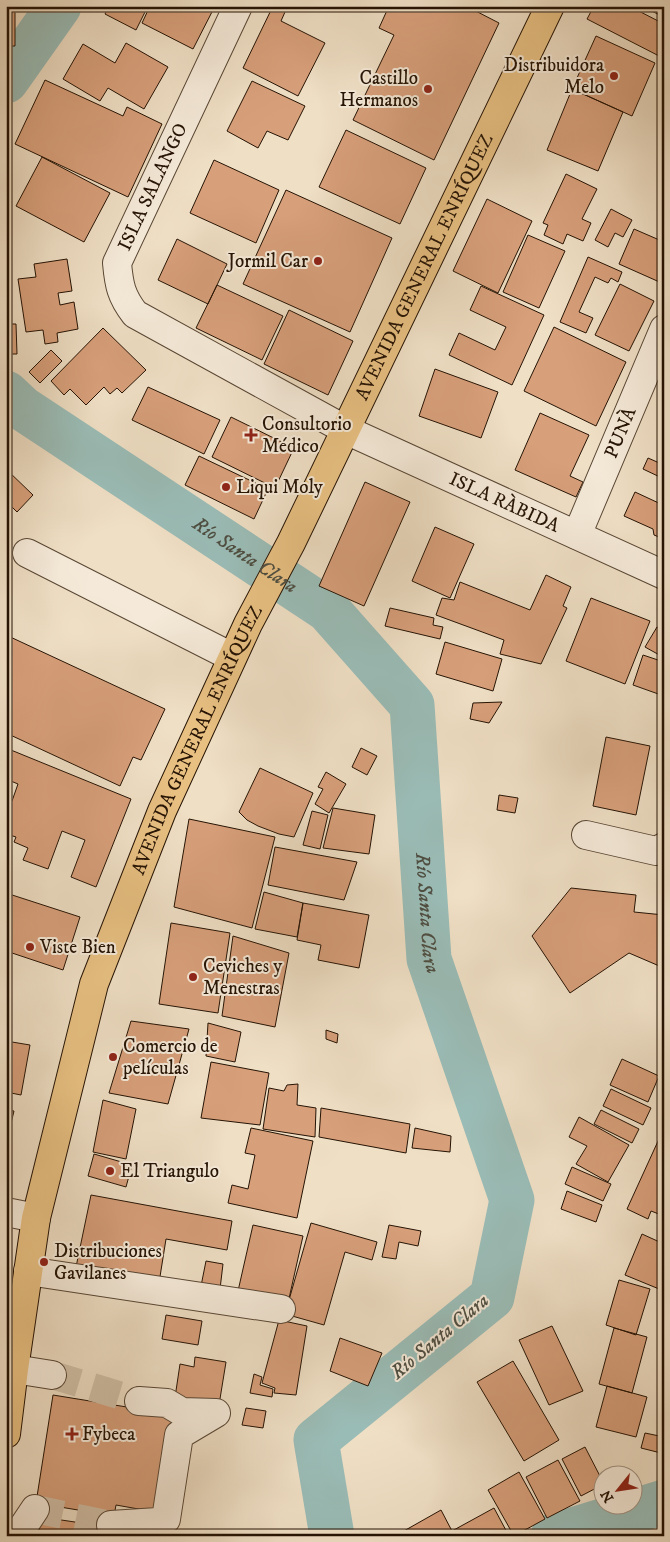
<svg xmlns="http://www.w3.org/2000/svg" width="670" height="1542" font-family="'IM FELL DW Pica',serif">
	<rect width="100%" height="100%" fill="#efdfc5"/>
	<filter id="stains"><feTurbulence type="fractalNoise" baseFrequency=".004" numOctaves="4"/><feColorMatrix values="0 0 0 0 .2 0 0 0 0 .09 0 0 0 0 .02 0 0 0 .5 -.17"/></filter>
	<radialGradient id="worn" r=".72"><stop offset=".6" stop-color="#630" stop-opacity="0"/><stop offset="1" stop-color="#630" stop-opacity=".3"/></radialGradient>
	<g fill="none" stroke-linecap="round" stroke-linejoin="round">
		<g stroke="#9abcb6" stroke-width="45">
			<path d="M6,81L59,6"/>
			<path id="s1" d="M6,393L22,408L328,610L412,705L429,959L512,1200L492,1297L316,1440L332,1536"/>
			<path d="M553,1536L664,1502"/>
		</g>
	</g>
	<path fill="#d79f7a" stroke="#251304" d="M109,6H148L136,30L105,14Z
		M150,6H215L193,49L142,23Z
		M273,6L285,12L281,21L325,43L298,96L243,68Z
		M389,6H466L499,23L434,160L353,120L394,35L379,28Z
		M594,6H629L664,24L663,58L587,19Z
		M641,6H664V17Z
		M6,10L15,11V46H6Z
		M596,36L655,63L632,116L572,89Z
		M126,43L168,67L144,109L108,88L100,101L63,79L83,44L115,63Z
		M45,80L123,116L127,107L162,124L128,197L15,144Z
		M252,81L305,106L288,140L267,131L258,148L227,131Z
		M572,89L623,112L598,171L547,150Z
		M346,130L426,168L400,224L319,187Z
		M42,157L110,193L84,242L16,206Z
		M214,160L279,190L256,243L190,213Z
		M566,174L597,189L582,219L591,223L583,241L567,234L563,244L544,235L548,225L543,223Z
		M286,190L392,238L350,332L243,284Z
		M487,199L532,221L498,293L453,271Z
		M611,209L632,220L623,237L615,233L608,247L595,240Z
		M634,229L664,242V284L619,264Z
		M528,235L565,251L539,308L503,292Z
		M177,239L227,264L208,304L158,280Z
		M588,257L622,272L618,282L611,278L608,283L595,277L579,312L593,318L586,333L560,322Z
		M67,259L72,291L58,293L60,305L74,302L78,329L57,333L58,342L45,344L43,330L26,332L18,279L36,277L34,264Z
		M620,284L654,301L629,351L595,335Z
		M217,285L283,316L262,360L196,328Z
		M481,286L544,315L512,385L449,355L459,333L495,350L506,327L470,310Z
		M289,310L353,341L328,395L264,364Z
		M6,324H16L17,354H6Z
		M554,327L626,362L596,426L524,391Z
		M103,328L146,370L122,393L117,388L110,394L104,387L86,405L70,389L64,395L51,381Z
		M51,350L62,361L40,383L29,372Z
		M435,369L498,392L481,438L419,416Z
		M148,387L220,420L204,454L132,420Z
		M540,413L589,435L570,476L583,482L576,497L515,470Z
		M231,417L294,448L275,488L212,457Z
		M199,456L268,489L254,519L185,485Z
		M648,458L664,465V486L659,483L662,478L643,469Z
		M6,469L33,495L17,512L6,501Z
		M365,482L410,502L364,606L319,586Z
		M635,492L663,505L664,504V539L654,535L653,529L624,516Z
		M435,527L474,544L450,598L412,581Z
		M546,575L571,587L563,606L567,608L541,664L500,654L504,640L436,615L442,598L454,600L460,582L530,610Z
		M591,598L650,621L625,684L566,661Z
		M390,608L434,618L433,625L443,627L440,639L385,626Z
		M657,627L664,631L663,657L645,647Z
		M6,635L165,709L141,760L133,757L120,786L6,733Z
		M445,642L502,659L493,691L436,674Z
		M643,655L664,662V696L633,685Z
		M502,702L489,723L470,719L473,703Z
		M606,737L650,746L636,815L593,806Z
		M6,748L131,799L96,887L71,877L85,840L62,831L48,869L23,860L28,848L14,842L16,837L6,834V805L12,801L18,784L6,779Z
		M361,748L377,756L367,775L352,767Z
		M260,768L313,793L294,837L279,834L258,826L247,820L239,812Z
		M326,772L346,784L329,813L315,804L323,789L318,787Z
		M499,795L518,798L515,813L497,810Z
		M333,808L375,815L369,854L323,848Z
		M312,811L328,815L320,849L303,845Z
		M189,819L275,837L252,928L174,907Z
		M275,847L357,862L344,900L268,885Z
		M571,888L636,895L634,912L664,915V968L629,953L570,993L532,936Z
		M264,892L303,903L297,937L255,929Z
		M6,893L80,917L63,970L6,951Z
		M303,903L369,915L359,968L318,960L321,945L297,940Z
		M171,923L230,933L218,1013L159,1004Z
		M233,936L289,953L275,1027L222,1016Z
		M131,1021L189,1029L168,1104L109,1093Z
		M208,1023L241,1032L235,1062L206,1056Z
		M326,1030L338,1034L337,1043L326,1039Z
		M6,1041L30,1045L21,1095L6,1092Z
		M622,1059L659,1076L648,1102L610,1085Z
		M211,1062L269,1073L260,1125L201,1118Z
		M298,1084L297,1105L316,1108L315,1137L263,1129L269,1088L284,1091L287,1085Z
		M611,1089L651,1108L643,1125L603,1106Z
		M103,1100L136,1109L126,1159L93,1152Z
		M321,1108L410,1124L406,1153L319,1137Z
		M6,1110L14,1111L6,1144Z
		M601,1110L639,1129L632,1143L594,1124Z
		M579,1117L629,1145L608,1182L576,1164L587,1146L569,1137Z
		M251,1128L313,1141L297,1218L228,1203L232,1185L248,1189L255,1155L245,1153Z
		M415,1128L451,1136L450,1152L412,1148Z
		M664,1128V1216L651,1211L648,1219L627,1209Z
		M94,1154L132,1165L126,1187L88,1176Z
		M572,1167L611,1184L603,1201L565,1184Z
		M567,1191L602,1205L596,1222L561,1209Z
		M91,1195L232,1221L227,1250L166,1239L159,1283L76,1267Z
		M311,1223L377,1242L372,1260L345,1252L324,1325L285,1314Z
		M253,1225L303,1236L288,1303L238,1291Z
		M389,1225L421,1231L418,1246L399,1242L396,1259L382,1257Z
		M642,1234L664,1244V1291L625,1275Z
		M206,1261L223,1264L220,1289L201,1286Z
		M619,1280L650,1289L636,1335L606,1325Z
		M166,1315L202,1321L198,1345L162,1339Z
		M279,1320L307,1326L296,1395L274,1393L275,1388L262,1383Z
		M552,1326L583,1391L549,1405L519,1340Z
		M614,1328L647,1337L632,1393L599,1384Z
		M340,1338L382,1353L368,1386L330,1371Z
		M195,1357L226,1362L218,1411L174,1404L180,1364L194,1367Z
		M513,1361L559,1440L524,1461L477,1382Z
		M254,1374L262,1377L260,1385L273,1389L272,1397L250,1393Z
		M607,1386L647,1397L636,1437L596,1427Z
		M53,1395L176,1415L161,1513L116,1505L114,1516L36,1503Z
		M246,1408L266,1411L263,1428L242,1425Z
		M645,1433L664,1437L661,1453L641,1448Z
		M585,1447L602,1480V1485L581,1496L562,1459Z
		M558,1460L580,1501L547,1518L526,1477Z
		M519,1472L545,1519L514,1536L488,1490Z
		M494,1508L509,1536H443L452,1531Z
		M441,1510L452,1531L443,1536H395Z
		M41,1517L102,1526L101,1536H38Z"/>
	<g fill="none" stroke-linecap="round" stroke-linejoin="round">
		<path stroke="#d1c0a8" stroke-width="28" stroke-dasharray="28 14" stroke-linecap="butt" d="M52,1375L139,1401
			M35,1509L111,1525"/>
		<g stroke="#584634" stroke-width="30">
			<g id="minor">
				<path id="s2" d="M238,6L117,263C119,285 121,296 135,314L346,430L664,575"/>
				<path id="s3" d="M577,535L664,329"/>
				<path d="M27,553L232,657"/>
				<path d="M586,835L656,851L664,847"/>
				<path d="M6,1212L36,1218"/>
				<path d="M28,1271L281,1309"/>
				<path d="M14,1369L52,1375"/>
				<path d="M111,1525L158,1522L166,1519L179,1435L216,1413L182,1412L167,1403L139,1401"/>
				<path d="M17,1536L35,1509"/>
			</g>
		</g>
		<g stroke="#251304" stroke-width="30">
			<g id="major">
				<path id="s4" d="M6,1434L14,1369L36,1218L94,984L162,811L248,624L291,543L550,6"/>
			</g>
		</g>
		<use href="#minor" stroke="#f5ead9" stroke-width="28"/>
		<use href="#major" stroke="#e8c082" stroke-width="28"/>
	</g>
	<g fill="#8f2418" stroke="#f5ead9" stroke-width="2">
		<circle cx="614" cy="76" r="5"/>
		<circle cx="428" cy="89" r="5"/>
		<circle cx="318" cy="261" r="5"/>
		<path d="M248.5 427.5h5v5h5v5h-5v5h-5v-5h-5v-5h5z"/>
		<circle cx="226" cy="487" r="5"/>
		<circle cx="30" cy="947" r="5"/>
		<circle cx="193" cy="977" r="5"/>
		<circle cx="113" cy="1057" r="5"/>
		<circle cx="110" cy="1171" r="5"/>
		<circle cx="44" cy="1262" r="5"/>
		<path d="M69.5 1426.5h5v5h5v5h-5v5h-5v-5h-5v-5h5z"/>
	</g>
	<g text-anchor="middle" dominant-baseline="central" stroke-width="4" stroke-linejoin="round" paint-order="stroke">
		<g font-size="19" fill="#251304" stroke="#f5ead9" text-anchor="start">
			<text x="604" y="65" text-anchor="end">Distribuidora<tspan x="604" dy="22">Melo</tspan></text>
			<text x="418" y="78" text-anchor="end">Castillo<tspan x="418" dy="22">Hermanos</tspan></text>
			<text x="308" y="261" text-anchor="end">Jormil Car</text>
			<text x="262" y="424">Consultorio<tspan x="262" dy="22">Médico</tspan></text>
			<text x="236" y="487">Liqui Moly</text>
			<text x="40" y="947">Viste Bien</text>
			<text x="203" y="966">Ceviches y<tspan x="203" dy="22">Menestras</tspan></text>
			<text x="123" y="1046">Comercio de<tspan x="123" dy="22">películas</tspan></text>
			<text x="120" y="1171">El Triangulo</text>
			<text x="54" y="1251">Distribuciones<tspan x="54" dy="22">Gavilanes</tspan></text>
			<text x="82" y="1434">Fybeca</text>
		</g>
		<g font-size="19" fill="#251304" stroke="#f5ead9">
			<text transform="translate(153 187) rotate(-65)">ISLA SALANGO</text>
			<text stroke="none"><textPath href="#s4" startOffset="1249">AVENIDA GENERAL ENRÍQUEZ</textPath></text>
			<text stroke="none"><textPath href="#s3" startOffset="111">PUNÀ</textPath></text>
			<text stroke="none"><textPath href="#s2" startOffset="754">ISLA RÀBIDA</textPath></text>
			<text stroke="none"><textPath href="#s4" startOffset="724">AVENIDA GENERAL ENRÍQUEZ</textPath></text>
		</g>
		<g font-size="20" font-style="italic" fill="#4e4e42" stroke="#f5ead9">
			<text stroke="none"><textPath href="#s1" startOffset="289">Río Santa Clara</textPath></text>
			<text stroke="none"><textPath href="#s1" startOffset="724">Río Santa Clara</textPath></text>
			<text transform="translate(440 1337) rotate(-40)">Río Santa Clara</text>
		</g>
	</g>
	<rect width="670" height="1542" fill="none" stroke="#efdfc5" stroke-width="25"/>
	<rect x="8" y="8" width="655" height="1527" fill="none" stroke="#251304" stroke-width="2.5"/>
	<rect x="12" y="12" width="645" height="1517" fill="none" stroke="#251304"/>
	<g transform="translate(618 1490) rotate(240)"><circle r="24" fill="#f5ead9" stroke="#a29484"/>
	<path d="M0-4L9 19L0 12L-9 19Z" fill="#8f2418"/>
	<text y="-8" font-size="14" font-weight="bold" text-anchor="middle" fill="#251304">N</text>
	</g>
	<rect width="100%" height="100%" filter="url(#stains)"/>
	<rect width="100%" height="100%" fill="url(#worn)"/>
</svg>
